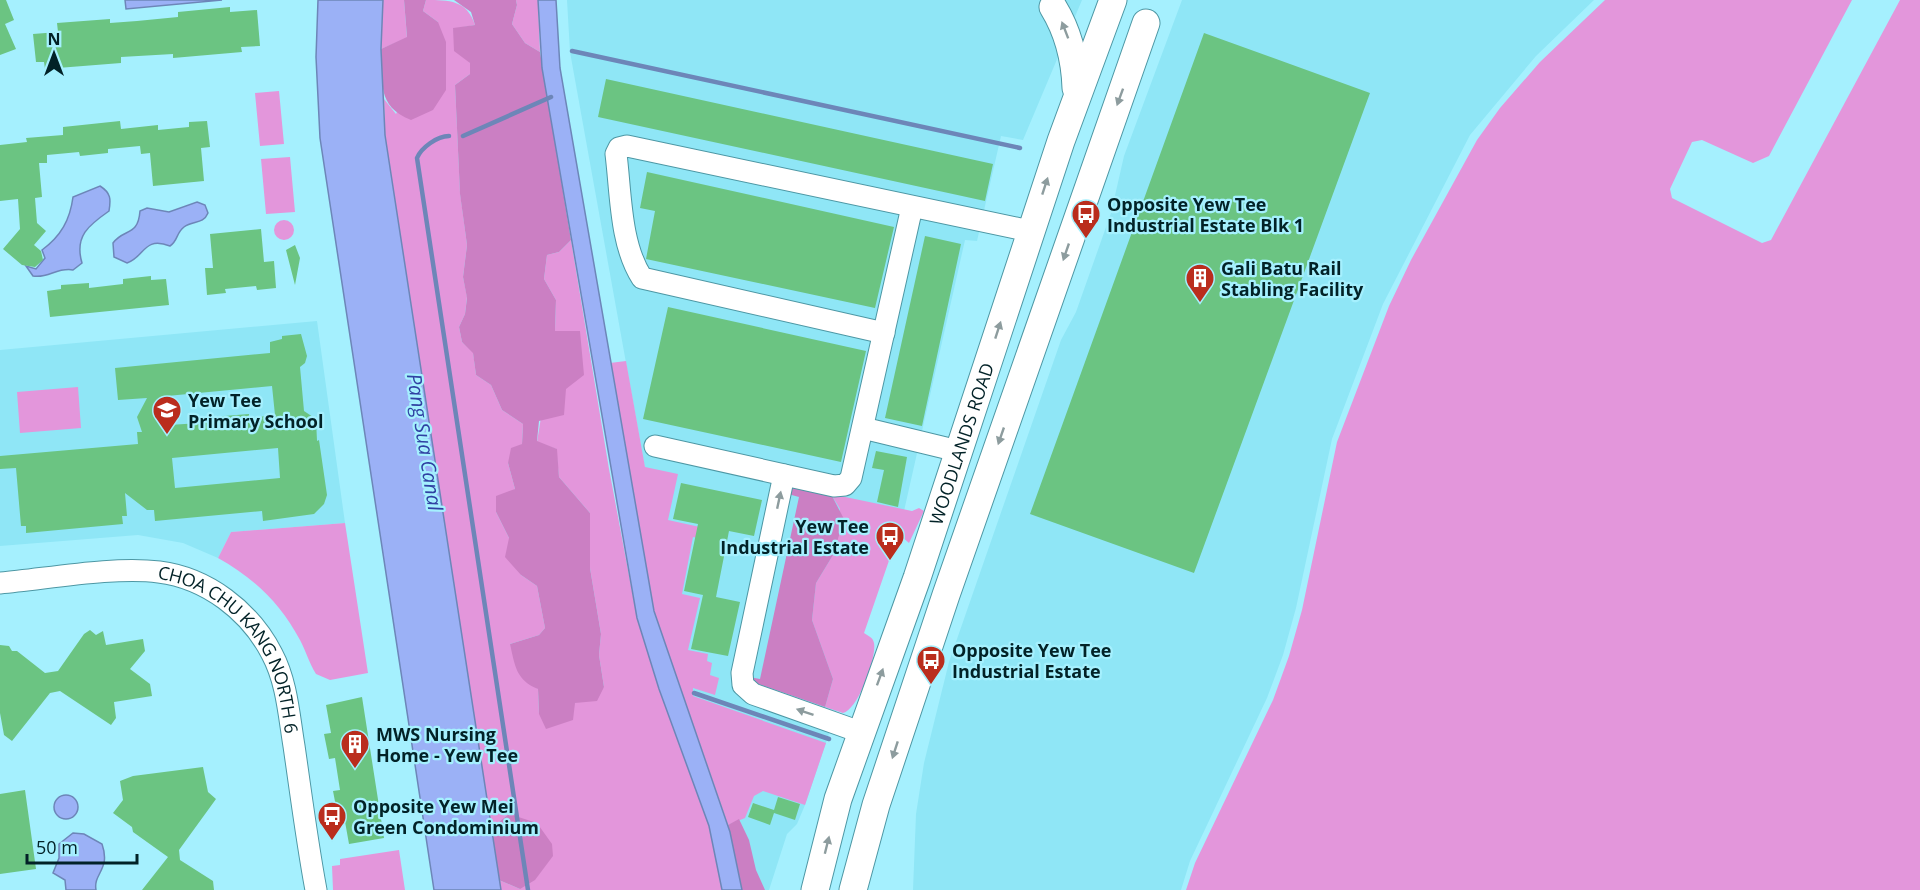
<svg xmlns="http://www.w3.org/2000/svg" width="1920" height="890" font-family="'Open Sans',sans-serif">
	<rect width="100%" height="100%" fill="#a5f0fe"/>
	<path fill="#8fe6f6" d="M567,0H1082L1023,140L1001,136L977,241L965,240L904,511L805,805L797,824L787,834L769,890H749L693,697V676L674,629L570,52Z
		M1182,0H1594L1536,56L1470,135L1383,304L1332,439L1296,608L1283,655L1267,698L1190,861L1181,890H913L916,814L924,763L949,662L1061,340L1076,312L1111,213L1124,156Z
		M317,321L345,523L231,532L218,558L183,543L138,535L0,546V350Z"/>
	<path fill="#e396db" d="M383,0H404L407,38L381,49Z
		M426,0C449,0 467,0 475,25L453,29L470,63V74L455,85L460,193L467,245L463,277L467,297L465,314L459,327L462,342L473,352L476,375L491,385L502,410L523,424L522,444L508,463L515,489L496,512L509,538L521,575L537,586L545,628L539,635L510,644L538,689L539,714L575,703L604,687L599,655L601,634L590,568V513L559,477L556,449L537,442L555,331L556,300L544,279L547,255L559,252L571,240L609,469L637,618L659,689L709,826L722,890H501L499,880L520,889L509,814L491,828L385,135L384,99L396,114L438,22L423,11Z
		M516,0H538L540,52L525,43L512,24L517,5Z
		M1605,0H1852L1769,156L1753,163L1702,140L1692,142L1670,189L1672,198L1762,243L1771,240L1900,0H1920V890H1186L1195,863L1273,700L1289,656L1302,610L1337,442L1389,306L1411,260L1477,140L1500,108L1540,62Z
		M279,91L284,144L260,146L255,93Z
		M290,157L295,212L266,214L261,159Z
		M274 230a10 10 0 1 1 20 0a10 10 0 1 1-20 0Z
		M626,361L645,467L678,474L668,520L709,529L706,540L693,537L682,594L700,598L688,650L708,654L707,661L712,663L710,675L719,678L715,695L693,688V696L826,743L805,805L763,791L754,796L745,818L728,825L654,611L610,363Z
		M78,387L81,428L20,433L17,392Z
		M831,494L912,511L919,508L924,511L909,543L901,536L893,549L864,633C868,636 873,637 874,643C877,657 858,710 843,713L825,707L833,679L812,620L816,583L833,555L840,509Z
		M345,523L368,673L330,680L316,674C309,663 306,651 300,640C280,603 254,578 218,558L231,532Z
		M399,850L405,890H333L332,866L340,865V859Z"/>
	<path fill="#cb7fc3" d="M404,0H426L423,11L438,22L446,42V90L433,110L411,120C376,106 383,82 381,49L407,37Z
		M454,0H516L517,5L512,24L525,43L540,52L571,240L559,252L547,255L544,279L556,300L555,331H580L584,375L566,389L564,415L539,421L537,441L557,449L559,477L590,513V568L601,634L599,655L604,687L597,701L575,703L573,720L546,729L539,714L538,689C516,680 515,666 510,644L539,635L545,628L537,586L521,575L505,557L509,538L496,512V496L515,489L508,463L511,448L522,444L523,424L502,410L491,385L476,375L473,353L462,342L459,327L465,314L467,298L463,277L467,245L460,194L455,85L470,74V63L454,51L453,28L475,25L471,12Z
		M792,487L831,494L844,519L833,555L816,583L812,620L833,679L825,707L758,684L749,677L760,679L799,497L788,494Z
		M509,814L537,823L552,844L553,856L535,880L520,889L499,880L491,828Z
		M739,819L749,840L756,870L765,890H742L728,825Z"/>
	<path fill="#9bb1f6" stroke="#6d86b8" stroke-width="1.5" d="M125,0H222L126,9Z
		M318,0H383L381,49L385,135L501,890H434L320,138L316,57Z
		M538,0H556L560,68L654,611L730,832L742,890H722L709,826L659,689L637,618L542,68Z
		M100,186C111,193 111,199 109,211C89,225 74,236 82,263L73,270C57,267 48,279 33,276L26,266L36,269L45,258L42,250C61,236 70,220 73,197Z
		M197,202L205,205L208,213C203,225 193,220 184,227C176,233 178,241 170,246C143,236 145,257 127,263L114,257L113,243C124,228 138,237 140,211L147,208L169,212Z
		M54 807a12 12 0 1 1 24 0a12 12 0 1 1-24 0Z
		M73,833L84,834L102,844C111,870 93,873 96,890H66L65,880L53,873L59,858V844Z"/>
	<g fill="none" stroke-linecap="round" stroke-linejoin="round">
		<path stroke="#6d86b8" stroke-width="4.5" d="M572,51L1020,148
			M449,136C437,136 421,148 417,158L528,890
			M463,136L551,97
			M694,693L829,739"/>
	</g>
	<path fill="#6bc482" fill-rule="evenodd" d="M0,0H6L14,20L5,24L16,49L0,55Z
		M230,7V12L257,10L260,46L241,47L242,52L173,58V54L121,57V63L45,69L44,62H36L33,34L58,32L57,23L110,19V23L137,21L178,17V12Z
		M1204,33L1370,93L1194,573L1030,514Z
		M606,79L993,164L985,201L598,117Z
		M120,121L121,129L158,125V130L189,127V122L207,121L210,147L201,148L204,181L153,186L150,153L141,154L140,146L108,149V153L80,156L79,152L47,155V163H39L42,197L35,198L37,223L46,231L34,245L41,251L43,260L35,267L22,265L3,249L20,229L18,199L0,201V145L27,142L26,138L63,135V127Z
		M647,172L894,227L875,308L646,259L655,211L640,208Z
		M261,229L264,262L274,261L276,288L257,290L256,286L225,289L226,293L207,295L205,268H213L210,234Z
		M925,236L961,244L922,426L885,418Z
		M295,245L300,258L295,285L286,250Z
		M151,276V280L166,279L169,305L50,317L47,291L61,289V285L89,283V288L123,284V279Z
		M668,307L866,351L841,462L643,419Z
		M301,334L307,356L305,363L300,367L304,411L316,419L317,441L319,440L327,495L324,504L314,514L263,521L262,511L155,521L154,510H147L125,493L127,516H122L123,524L26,533V526H21L16,468L0,469V456L138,444L137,432H142L137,417L147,398L118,400L115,368L270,353V342L282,339V336ZM272,386L275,415L249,418V414L199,418L200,423L169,425L167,396ZM278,448L280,478L175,488L172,458Z
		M876,451L907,457L898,507L877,502L884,470L872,468Z
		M681,483L762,500L754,536L729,531L716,597L740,602L728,656L691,649L703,595L684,591L698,524L673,519Z
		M90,630L96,635L103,631L106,645L143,639L145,651L130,669L150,684L152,696L114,702L116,718L111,725L60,691L50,693L12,741L4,735L0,713V645L9,646L12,651H17L45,673L58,671L84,634Z
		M362,697L384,838L349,844L344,816L338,817L333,791L340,790L335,758L329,759L324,734L331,733L326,705Z
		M203,767L208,792L216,799L179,850L180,860L213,881L214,890H142L168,857L133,832L132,827L113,813L123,800L120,781L133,776Z
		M25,790L36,869L0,874V794Z
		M778,797L800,804L795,820L774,813L770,825L748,817L753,803L774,810Z"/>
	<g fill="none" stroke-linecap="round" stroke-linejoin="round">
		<g stroke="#4d97a4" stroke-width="23">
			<g id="minor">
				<path d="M884,333L642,278C620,244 621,194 616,154L619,148L627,146L1030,231"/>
				<path d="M863,428L958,451"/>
				<path d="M655,446L834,486L845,485L851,478L912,207"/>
				<path d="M784,475L742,673L743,685L753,694L860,732"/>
				<path id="s1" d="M0,583C46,579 114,566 159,572C207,578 250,611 272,654C287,682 289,716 294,746C301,794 307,842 316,890"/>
			</g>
		</g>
		<g stroke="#4d97a4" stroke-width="29">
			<g id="major">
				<path d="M1053,7C1069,33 1075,59 1076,88"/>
				<path id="s2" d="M815,890L838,799L917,578L1061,141L1113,0"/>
				<path d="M853,890L876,805L946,595L1146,23"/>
			</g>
		</g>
		<use href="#minor" stroke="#fff" stroke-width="21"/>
		<use href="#major" stroke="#fff" stroke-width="27"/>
	</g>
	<defs><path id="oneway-solid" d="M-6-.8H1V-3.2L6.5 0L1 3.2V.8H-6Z" transform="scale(1.5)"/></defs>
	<g fill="#8d9c9e">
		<use href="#oneway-solid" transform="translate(1065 30) rotate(-111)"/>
		<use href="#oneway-solid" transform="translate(1120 97) rotate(110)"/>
		<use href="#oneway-solid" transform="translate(1045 186) rotate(-72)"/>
		<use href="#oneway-solid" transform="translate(1066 252) rotate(109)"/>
		<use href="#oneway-solid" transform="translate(998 330) rotate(-72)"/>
		<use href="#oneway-solid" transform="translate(1001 436) rotate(109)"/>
		<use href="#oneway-solid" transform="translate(779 500) rotate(-78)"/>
		<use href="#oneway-solid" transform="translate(880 677) rotate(-70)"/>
		<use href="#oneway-solid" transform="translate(805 712) rotate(-161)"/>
		<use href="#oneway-solid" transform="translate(895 750) rotate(108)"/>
		<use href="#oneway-solid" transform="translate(827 845) rotate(-76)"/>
	</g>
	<defs>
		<g id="bus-pin" transform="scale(1.5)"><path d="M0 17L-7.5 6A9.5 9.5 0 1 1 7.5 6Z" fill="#ba2d1d" stroke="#a5f0fe"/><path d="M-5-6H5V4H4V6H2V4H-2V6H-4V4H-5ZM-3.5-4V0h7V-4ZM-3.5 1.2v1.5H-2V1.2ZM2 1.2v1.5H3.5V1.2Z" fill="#fff"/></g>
		<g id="building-pin" transform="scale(1.5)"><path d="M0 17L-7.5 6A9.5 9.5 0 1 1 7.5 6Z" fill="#ba2d1d" stroke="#a5f0fe"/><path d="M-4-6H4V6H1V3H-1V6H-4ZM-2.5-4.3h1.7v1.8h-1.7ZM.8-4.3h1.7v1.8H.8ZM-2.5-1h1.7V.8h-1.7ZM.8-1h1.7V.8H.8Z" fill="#fff"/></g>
		<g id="school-pin" transform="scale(1.5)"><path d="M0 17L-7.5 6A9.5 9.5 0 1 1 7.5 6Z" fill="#ba2d1d" stroke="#a5f0fe"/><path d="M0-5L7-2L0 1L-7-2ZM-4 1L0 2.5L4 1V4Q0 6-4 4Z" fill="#fff"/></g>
	</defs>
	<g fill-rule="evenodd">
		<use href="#bus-pin" x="1086" y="214"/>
		<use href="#building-pin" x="1200" y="278"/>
		<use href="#school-pin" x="167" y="410"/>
		<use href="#bus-pin" x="890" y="536"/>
		<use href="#bus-pin" x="931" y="660"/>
		<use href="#building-pin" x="355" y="744"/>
		<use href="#bus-pin" x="332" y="816"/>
	</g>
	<g text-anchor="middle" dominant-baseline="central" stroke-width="4.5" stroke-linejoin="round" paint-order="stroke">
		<g font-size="18" font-weight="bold" fill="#022227" stroke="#a5f0fe" text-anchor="start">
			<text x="1107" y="204">Opposite Yew Tee<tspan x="1107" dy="21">Industrial Estate Blk 1</tspan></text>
			<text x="1221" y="268">Gali Batu Rail<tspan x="1221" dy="21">Stabling Facility</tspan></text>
			<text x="188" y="400">Yew Tee<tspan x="188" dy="21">Primary School</tspan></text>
			<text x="869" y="526" text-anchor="end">Yew Tee<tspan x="869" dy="21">Industrial Estate</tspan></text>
			<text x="952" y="650">Opposite Yew Tee<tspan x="952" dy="21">Industrial Estate</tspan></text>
			<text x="376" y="734">MWS Nursing<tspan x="376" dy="21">Home - Yew Tee</tspan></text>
			<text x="353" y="806">Opposite Yew Mei<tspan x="353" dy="21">Green Condominium</tspan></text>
		</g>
		<g font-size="18" fill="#022227" stroke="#a5f0fe">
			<text stroke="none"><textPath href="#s2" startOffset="470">WOODLANDS ROAD</textPath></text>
			<text stroke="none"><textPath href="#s1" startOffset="273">CHOA CHU KANG NORTH 6</textPath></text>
		</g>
		<g font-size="20" font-style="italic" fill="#3041a3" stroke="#a5f0fe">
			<text transform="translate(425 442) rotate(81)">Pang Sua Canal</text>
		</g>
	</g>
	<g transform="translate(54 54)" stroke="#a5f0fe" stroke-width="4.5" paint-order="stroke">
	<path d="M0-4.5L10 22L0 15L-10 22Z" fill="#022227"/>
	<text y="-9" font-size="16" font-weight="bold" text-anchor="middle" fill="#022227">N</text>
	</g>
	<path d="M27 854v9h110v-9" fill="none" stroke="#022227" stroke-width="3"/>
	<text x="36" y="854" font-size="18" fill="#022227" stroke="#a5f0fe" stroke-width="4.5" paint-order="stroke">50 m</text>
</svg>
